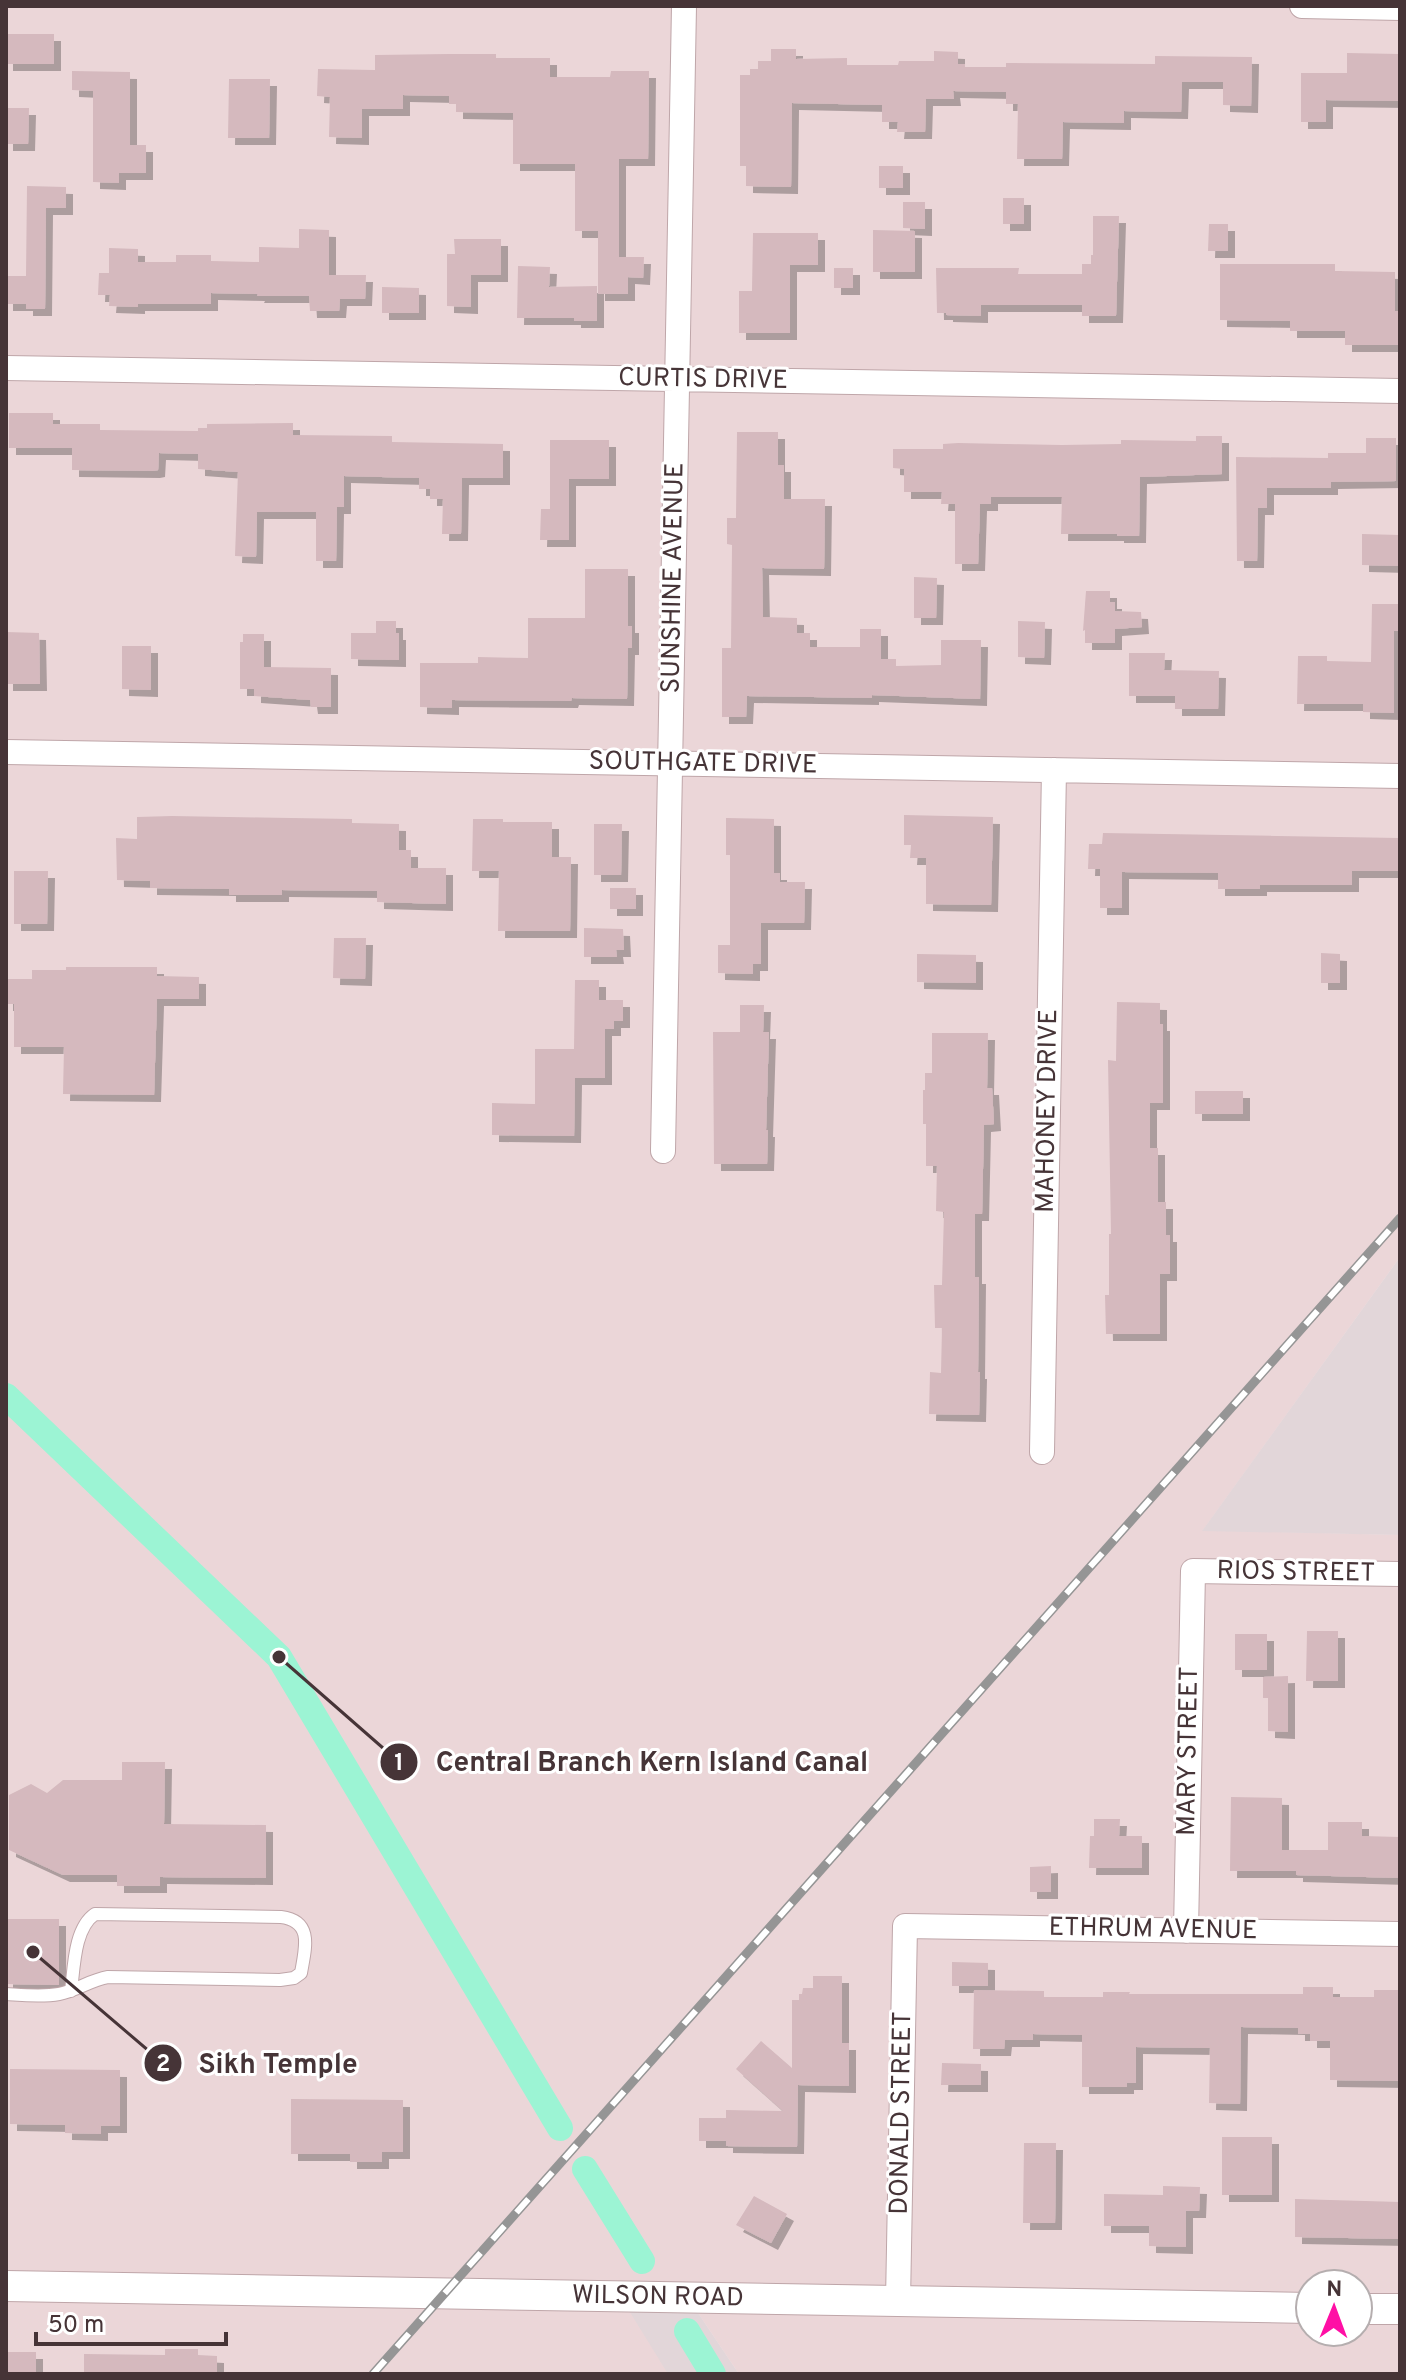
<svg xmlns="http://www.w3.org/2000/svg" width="1406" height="2380" font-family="Overpass,sans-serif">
	<defs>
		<filter id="shadow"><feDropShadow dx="7" dy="7" stdDeviation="0" flood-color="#0004"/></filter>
	</defs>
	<rect width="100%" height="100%" fill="#f3e4e5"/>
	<path fill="#ebd6d8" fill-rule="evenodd" d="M6,6H1400V1257L1203,1530L1400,1535V2374H739L688,2298L668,2374H6ZM1310,2284H1358V2332H1310Z"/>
	<path fill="#e2d6d9" d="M1400,1257V1535L1202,1531Z
		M620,2296L688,2298L739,2374H668Z"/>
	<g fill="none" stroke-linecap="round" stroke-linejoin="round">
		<path stroke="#9cf4d4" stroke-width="26" d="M6,1396L279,1657L560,2128
			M585,2169L642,2261
			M687,2331L713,2374"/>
	</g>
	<path fill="#d5b9be" filter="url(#shadow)" d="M6,34H54V64H6Z
		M771,49H796V59L847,58V65H898L899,61H934V51L958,52V64H965V67H1006V63L1155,64V56L1252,57L1251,106L1223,105V82H1182L1181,112L1124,111V123L1063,122L1062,159H1017L1018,104H1006V92L953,91L954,99H926L925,132H897L898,122H882V105L792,103L791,187L746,186V166H740V75H750V69H758V61H771Z
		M1347,53L1400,54V101L1326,100V122H1301V73H1347Z
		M449,54H496V58H550V77H610L611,71H649L648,159H619V257H644L643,278L628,277V294H598V231H575V164H513V113L456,112V104H449V96L403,95V109H362V138L329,137L330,97L317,96L318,69L375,70V55Z
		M72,71L130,72V145H146V173H119V183L93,182V91L72,90Z
		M229,79H270L269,138H228Z
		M6,108H29L28,144H6Z
		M879,166H903V188H879Z
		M27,186L66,187V208H46L45,309H26V304H6V276H26Z
		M1003,198H1024V224H1003Z
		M903,202H925V229L903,228Z
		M1093,216H1119L1116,316H1082V305H981V316L946,315V313H937L936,268H1019L1018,274H1082V264H1091V255H1093Z
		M1209,224H1228V251H1208Z
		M299,229L329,230V275H366L365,299H340L339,311H310L309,296H257L258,294L211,293V304H138V307L109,306L110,295H98L99,273H109V248L138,249V262H176V255H211V261L259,262V247L299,248Z
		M873,230L915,231V272H873Z
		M753,233H818V265H790V333H739V291H752Z
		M454,239H501V275H471V307L447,306V254H455Z
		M1220,264H1335V271L1395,272V311H1398V345H1345V331H1290V321L1220,320Z
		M518,266L550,267L549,287L597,286V321H574V318H517Z
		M834,268H853V288H834Z
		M382,287L419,288V313H382Z
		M9,413H53V424H100V430L198,431V428H207V424L293,423V435L392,436V442L503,444V478H462L461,534H442L443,499H430V489H419V478L344,476V507H337L336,561H316V512H257L256,557L235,556L238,472L198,469V454L159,453L158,470L153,471L72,470V448H9Z
		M737,432H778V465H784V499H825L824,569L762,568L763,617L797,618V633H810V647H860V629H881V659H896V666L941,665V640H981L980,699L872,695V698L747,696L746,717H722V648H731L732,545L727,544V518H736Z
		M1196,436H1222V474L1140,477L1139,536H1117V534H1061L1062,497H991V504H980L978,564H955V504H941L942,492H904V469L893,468V449H943V444L958,443L1062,445L1121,444V440L1196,441Z
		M1366,438H1396V481L1331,482V488H1267V508H1258L1257,561H1237L1236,457L1328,458V453H1366Z
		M550,440H609V479H569V540H540L541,509H550Z
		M1362,534L1400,535V566L1362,565Z
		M585,569H628V626H632V648H628L627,699L572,698L571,701L452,700V708L420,707V663H478V657L528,658V618H585Z
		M914,577L937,578L936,618H914Z
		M1086,591H1110V602H1115V611L1141,612L1142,627L1115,629V643H1085V630L1083,631Z
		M1372,604H1400V631H1394V713L1363,712V704H1297L1298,656H1327V661L1371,662Z
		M376,621H396V633H399V660L351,659V633H376Z
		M1018,621L1045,622L1044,658L1018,657Z
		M6,632L39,633L40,684H6Z
		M243,634H264V667L331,668V707H311L310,700L254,696V689H240V642H243Z
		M122,646H151V690L122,689Z
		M1129,653H1165L1164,670L1219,671L1218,709H1175V696H1129Z
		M904,815L993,817L991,905L926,904V858H910L911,845H904Z
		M172,816L352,819V823L399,824V850H411V868H446V904L377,902V891L282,890V895H229V889L150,888V881L117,880L116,838L137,839V817Z
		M726,818L774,819V873H780V882H805L804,923H761V964H753V974L718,973V945H730V855H726Z
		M473,819H503V822H552V857H571L570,931H498L499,871H472Z
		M594,824H622L621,875H594Z
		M1103,833L1400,838V871H1352V885H1260V889H1218V873L1122,872V908H1100V869H1088L1089,844H1102Z
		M14,871H48L47,924H14Z
		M610,888H636V909H610Z
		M584,928L623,929L624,950H616L617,957H584Z
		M334,938H366L365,979L333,978Z
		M1321,953L1340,954V983H1321Z
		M917,954L976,955V983L917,982Z
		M66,967H157V976L199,977V999H157L154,1095L63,1094L64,1047H14V1004H6V979H32V970H66Z
		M575,980H599V1000H623V1021H614V1029H605V1078H575L574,1136L492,1135V1103L535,1104V1049H574Z
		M1117,1002L1160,1003V1024H1163V1103H1150V1148H1158V1202H1166V1235H1170V1274H1160V1334H1106L1105,1295H1109V1234H1111L1108,1060L1116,1061Z
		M740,1005H764L763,1032H769L766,1130H768L767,1164H714L713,1032H740Z
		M932,1033H988L987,1088H992L994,1124L984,1125L982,1214H975V1277H979L978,1372H980L979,1415L929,1414L930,1372L941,1373L942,1328H935L934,1285H942L944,1212L936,1211L937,1166H926V1124H923V1090H925V1073H932Z
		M1195,1091H1243V1114H1195Z
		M1307,1631H1338V1681H1306Z
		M1235,1634H1267V1670H1235Z
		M1288,1676V1732L1268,1731V1698H1263V1677Z
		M122,1762H165L164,1824L266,1825V1878L160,1877V1886H117V1875H63L9,1850V1795L31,1784L47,1793L63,1780H122Z
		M1231,1797L1282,1798V1850H1328V1822H1362V1836L1400,1837V1878L1296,1875V1871H1230Z
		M1094,1819H1120L1119,1836H1142V1868H1089L1090,1836H1094Z
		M1051,1866V1892H1030V1867Z
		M6,1919H59V1985L6,1984Z
		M952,1962L988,1963V1986H952Z
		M813,1976H842V2043H849V2086L798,2085L797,2147L726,2146V2141H699V2118H726V2110L783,2111L736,2069L761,2041L792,2068V2000H799V1994H802L803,1988H813Z
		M1303,1987H1333V1997H1374V1990H1400V2081L1330,2080V2041H1310V2034H1298V2028L1241,2027L1240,2104L1209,2103L1210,2048L1136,2047V2083H1127V2087H1082V2035L1033,2034V2040H1005L1004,2049H973L974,1990L1044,1991V1997H1103V1992H1130L1129,1994H1303Z
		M942,2063L981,2064V2085H941Z
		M10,2069L120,2070V2126H101V2134L65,2133V2125L10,2124Z
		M291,2099L403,2100V2152H382V2162H350V2154H291Z
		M1222,2137H1272V2195H1222Z
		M1024,2143H1056L1055,2223H1023Z
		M1163,2186L1200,2187L1199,2211H1186V2247L1149,2246V2226H1104V2194L1163,2195Z
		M754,2196L787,2214L771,2243L736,2225Z
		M1295,2199L1400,2202V2239L1295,2237Z
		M165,2349H198V2355L217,2356V2374H84V2354L165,2355Z
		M6,2352H36V2374H6Z"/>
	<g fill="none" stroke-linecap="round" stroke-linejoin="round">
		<g stroke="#bfa6a9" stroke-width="14">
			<path id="service" d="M6,1994C23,1995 42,1997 59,1994C76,1991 90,1980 108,1977L280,1980L294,1978L301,1973C305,1949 314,1921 281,1917L95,1914C74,1928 74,1968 71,1991"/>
		</g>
		<g stroke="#bfa6a9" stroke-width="26">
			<path id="minor" d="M1302,6L1400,8
				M6,368L1400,391
				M6,752L1400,776
				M663,1151L684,6
				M1042,1452L1054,770
				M1186,1931L1193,1571L1400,1574
				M898,2301L905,1926L1400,1934"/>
		</g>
		<g stroke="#bfa6a9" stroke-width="32">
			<g id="tertiary">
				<path id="s1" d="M6,2286L1310,2308"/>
				<path d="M1358,2309H1400"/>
			</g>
		</g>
		<use href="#service" stroke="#fff" stroke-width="12"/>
		<use href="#minor" stroke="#fff" stroke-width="24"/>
		<use href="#tertiary" stroke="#fff" stroke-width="30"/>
		<g stroke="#959595" stroke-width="9">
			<path id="rail" d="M373,2374L1400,1218"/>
		</g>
		<use href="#rail" stroke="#fff" stroke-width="6" stroke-dasharray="18" stroke-linecap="butt"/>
	</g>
	<g text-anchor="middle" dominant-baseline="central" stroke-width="6" stroke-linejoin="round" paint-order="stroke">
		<g font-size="26" fill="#463437" stroke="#fff">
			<text transform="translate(703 380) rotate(1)">CURTIS DRIVE</text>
			<text transform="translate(674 578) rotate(-89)">SUNSHINE AVENUE</text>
			<text transform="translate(703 764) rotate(1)">SOUTHGATE DRIVE</text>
			<text transform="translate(1048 1111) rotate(-89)">MAHONEY DRIVE</text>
			<text transform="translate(1296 1573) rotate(1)">RIOS STREET</text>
			<text transform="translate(1189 1751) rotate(-89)">MARY STREET</text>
			<text transform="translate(1153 1930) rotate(1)">ETHRUM AVENUE</text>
			<text transform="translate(902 2113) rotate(-89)">DONALD STREET</text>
			<text stroke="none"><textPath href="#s1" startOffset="652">WILSON ROAD</textPath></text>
		</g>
	</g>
	<path fill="none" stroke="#463437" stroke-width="3" d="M279 1657L399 1762M33 1952L163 2063"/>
	<g fill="#463437" stroke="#fff" stroke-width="3">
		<circle cx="279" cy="1657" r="8"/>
		<circle cx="33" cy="1952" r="8"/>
		<circle cx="399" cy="1762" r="20"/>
		<circle cx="163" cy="2063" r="20"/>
	</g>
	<g font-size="24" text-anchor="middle" font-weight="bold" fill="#fff">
		<text x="399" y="1770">1</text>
		<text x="163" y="2071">2</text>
	</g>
	<g font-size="28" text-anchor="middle" font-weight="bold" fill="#463437" stroke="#fff" stroke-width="6" stroke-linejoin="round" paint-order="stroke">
		<text x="652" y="1771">Central Branch Kern Island Canal</text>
		<text x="278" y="2073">Sikh Temple</text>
	</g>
	<rect width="1406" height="2380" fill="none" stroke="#463437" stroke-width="16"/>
	<g transform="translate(1334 2308) rotate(1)"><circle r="38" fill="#ffffff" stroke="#b5aeaf" stroke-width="2"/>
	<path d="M0-6L14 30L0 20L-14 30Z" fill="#ff0fa5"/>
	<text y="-12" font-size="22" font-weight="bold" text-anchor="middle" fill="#463437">N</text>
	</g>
	<path d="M36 2332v12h190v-12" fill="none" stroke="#463437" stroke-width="4"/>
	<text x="48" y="2332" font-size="24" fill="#463437" stroke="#ffffff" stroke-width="6" paint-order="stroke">50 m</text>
</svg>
